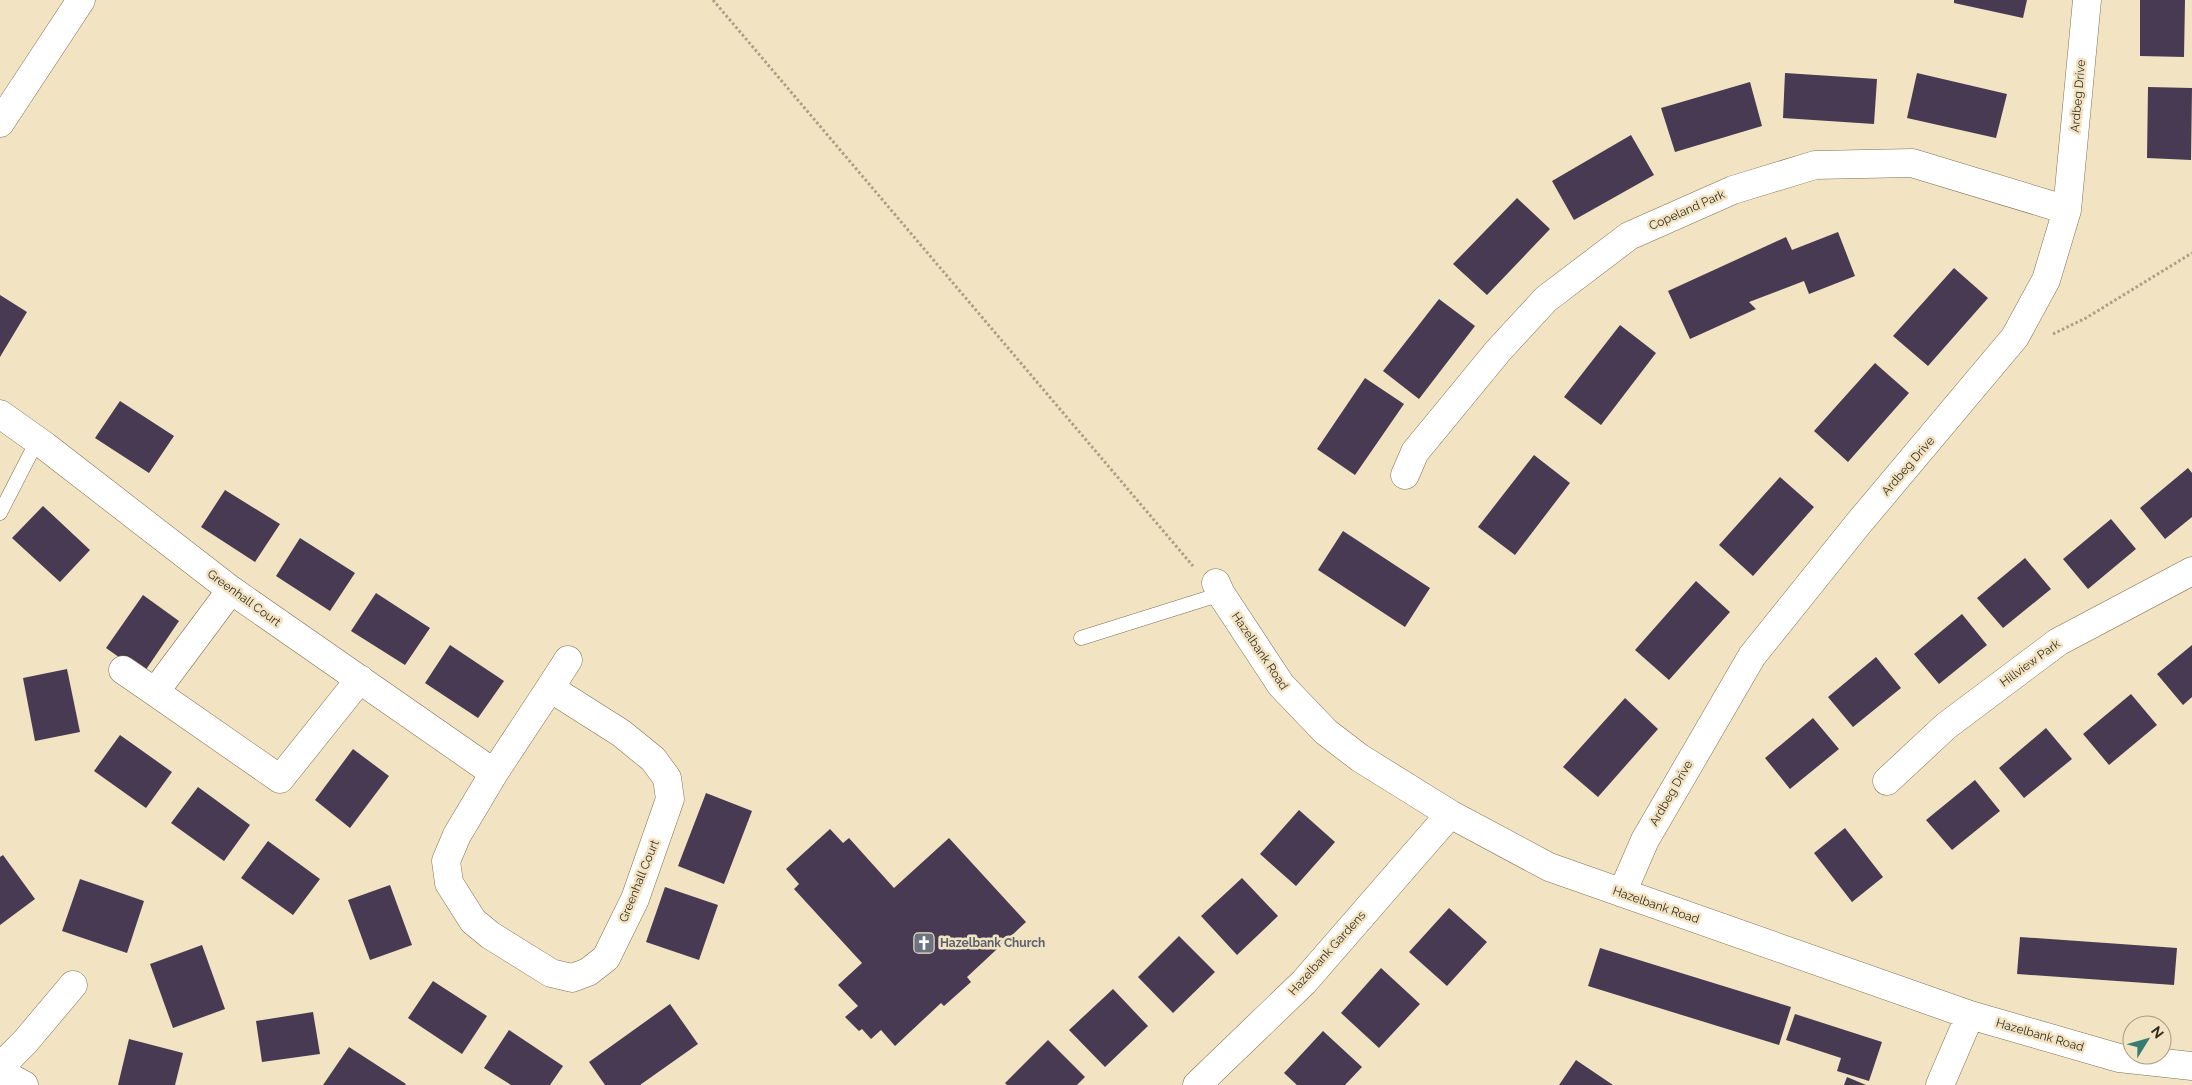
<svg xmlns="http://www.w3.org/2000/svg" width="2192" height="1085" font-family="Raleway,sans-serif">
	<rect width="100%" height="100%" fill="#f2e4c2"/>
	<path fill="#483a53" d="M1954,0H2027L2023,18L1954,3Z
		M2140,0H2185L2184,57L2140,56Z
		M1785,73L1877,79L1874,124L1783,118Z
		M1917,73L2007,94L1996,138L1907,118Z
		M1750,82L1762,126L1675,152L1661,108Z
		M2148,87L2192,88L2191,160L2147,158Z
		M1631,135L1654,175L1574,220L1552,181Z
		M1517,198L1550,229L1487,295L1453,264Z
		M1838,232L1855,276L1809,294L1804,281L1749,302L1756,309L1690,339L1668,291L1786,237L1792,250Z
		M1954,268L1988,298L1928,366L1893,336Z
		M0,295L27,312L0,357Z
		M1439,299L1475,326L1419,399L1383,371Z
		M1620,325L1656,353L1601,425L1564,397Z
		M1875,363L1909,393L1848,462L1814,431Z
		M1365,378L1404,404L1355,475L1317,449Z
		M120,401L174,436L149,473L95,438Z
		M1534,455L1570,483L1515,555L1478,527Z
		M2188,468L2192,473V517L2165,539L2140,508Z
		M1780,477L1814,507L1753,576L1719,545Z
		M225,490L280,524L255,562L201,527Z
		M43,506L90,550L60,582L12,538Z
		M2111,519L2136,549L2088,589L2063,559Z
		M1343,531L1430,588L1405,627L1318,570Z
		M300,538L355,573L330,611L276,576Z
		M2025,558L2051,589L2003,628L1977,598Z
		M1696,581L1730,612L1669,680L1635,650Z
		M376,593L430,628L405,665L351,631Z
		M143,595L179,621L143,674L106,648Z
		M1962,614L1987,645L1939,684L1914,654Z
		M450,645L504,681L478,718L425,683Z
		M2192,645V697L2183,705L2157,674Z
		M1876,657L1901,688L1853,727L1828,697Z
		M67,669L80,732L35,741L23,678Z
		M2131,694L2157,725L2109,765L2083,734Z
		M1625,698L1658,729L1598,797L1563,767Z
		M1813,718L1839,749L1790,789L1765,758Z
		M2046,728L2072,759L2024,798L1999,768Z
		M120,735L172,772L146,808L94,771Z
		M353,749L389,776L350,828L315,800Z
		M1975,780L2000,811L1952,850L1926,820Z
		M198,787L250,825L224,861L171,823Z
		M706,793L752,811L724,884L678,866Z
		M1299,810L1335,842L1296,886L1260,854Z
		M1845,828L1883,877L1852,902L1814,853Z
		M830,829L843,843L849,838L894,888L949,838L1026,922L967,977L971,982L944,1006L941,1003L895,1046L881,1030L871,1039L862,1029L859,1031L845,1017L858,1006L838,985L862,963L794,889L799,884L786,869Z
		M268,841L320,879L293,915L241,878Z
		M3,855L35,899L0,925V857Z
		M1242,878L1278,916L1237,955L1201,916Z
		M80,879L144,901L127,953L62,931Z
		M390,885L412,945L370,960L348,900Z
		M665,887L718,905L699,960L646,942Z
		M1449,908L1487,942L1447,986L1409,952Z
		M1179,936L1215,972L1173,1013L1138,977Z
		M2020,937L2177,948L2174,985L2017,974Z
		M202,945L225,1009L173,1028L150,964Z
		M1600,948L1791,1007L1779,1045L1588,986Z
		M1381,968L1420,1004L1379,1048L1341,1013Z
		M433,981L487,1016L462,1054L408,1018Z
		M1113,989L1148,1026L1105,1067L1069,1030Z
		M670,1004L698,1044L640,1085H605L589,1062Z
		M313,1012L320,1054L262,1062L256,1021Z
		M1795,1014L1882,1042L1869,1081L1837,1071L1841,1058L1786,1040Z
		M509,1030L563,1066L550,1085H511L484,1068Z
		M1323,1031L1362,1067L1345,1085H1297L1284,1073Z
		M129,1039L183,1053L175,1085H118Z
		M1048,1040L1085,1077L1077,1085H1007L1005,1083Z
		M349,1047L406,1084L405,1085H323Z
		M1576,1060L1613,1085H1559Z
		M1847,1077L1866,1085H1844Z"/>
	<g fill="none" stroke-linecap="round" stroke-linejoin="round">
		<g stroke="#7e7153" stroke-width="15">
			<path id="lane" d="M0,513L37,441
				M1081,638L1221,594"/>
		</g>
		<g stroke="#7e7153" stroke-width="29">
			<path id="street" d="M0,414L45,446L231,590L494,773
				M1405,475L1415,452L1498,351L1546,299L1629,236L1733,190L1815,165L1912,163L2067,210
				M1216,583L1221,594L1281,685L1326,732L1360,758L1450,814L1549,867L1970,1015L2119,1058L2192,1066
				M231,590L155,692L280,779L360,679
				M123,670L155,692
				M550,688L621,733L653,759L667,778L670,799L635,899L606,958L588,972L572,978L551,973L490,935L473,921L449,883L446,861L457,835L494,773L550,688L568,660
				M1887,781L1946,726L2058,642L2192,571
				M1622,893L1645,840L1752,656L1858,524L2015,337L2046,280L2067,210L2087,0
				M0,1067L25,1042L73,985
				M0,1072L24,1085
				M1197,1085L1304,982L1450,814
				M1940,1085L1970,1015"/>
		</g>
		<g stroke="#7e7153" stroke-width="29">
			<path id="secondary" d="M0,123L81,0"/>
		</g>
		<path stroke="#aa9f85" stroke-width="3" stroke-dasharray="2.5 2.5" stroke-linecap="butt" d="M713,0L1193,566
			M2053,334L2086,318L2192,253"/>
		<use href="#lane" stroke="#fff" stroke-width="14"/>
		<use href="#street" stroke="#fff" stroke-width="28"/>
		<use href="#secondary" stroke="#fff" stroke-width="28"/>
	</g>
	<defs>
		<g id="church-square" transform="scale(1.125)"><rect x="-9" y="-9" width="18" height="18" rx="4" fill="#6b7280" stroke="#f2e4c2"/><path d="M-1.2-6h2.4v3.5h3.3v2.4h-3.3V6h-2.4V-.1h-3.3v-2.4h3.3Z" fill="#fff"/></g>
	</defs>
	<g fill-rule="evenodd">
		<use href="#church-square" x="924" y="943"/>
	</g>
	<g text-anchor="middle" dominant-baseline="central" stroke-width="5" stroke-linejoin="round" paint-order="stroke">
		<g font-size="12" fill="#332d20" stroke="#f2e4c2">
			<text transform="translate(2078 96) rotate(-85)">Ardbeg Drive</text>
			<text transform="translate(1687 210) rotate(-24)">Copeland Park</text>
			<text transform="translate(1908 466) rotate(-49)">Ardbeg Drive</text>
			<text transform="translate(244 598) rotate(36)">Greenhall Court</text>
			<text transform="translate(1260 651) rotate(56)">Hazelbank Road</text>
			<text transform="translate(2030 663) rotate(-36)">Hillview Park</text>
			<text transform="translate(1671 793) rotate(-60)">Ardbeg Drive</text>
			<text transform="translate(639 881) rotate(-68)">Greenhall Court</text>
			<text transform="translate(1656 905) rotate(19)">Hazelbank Road</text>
			<text transform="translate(1327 953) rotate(-48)">Hazelbank Gardens</text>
			<text transform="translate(2040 1035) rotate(16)">Hazelbank Road</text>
		</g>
		<g font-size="12" font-weight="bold" fill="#5b616d" stroke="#f2e4c2" text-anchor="start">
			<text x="940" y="943">Hazelbank Church</text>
		</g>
	</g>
	<g transform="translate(2147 1040) rotate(53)"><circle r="24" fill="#f2e4c2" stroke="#a69b81"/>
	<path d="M0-4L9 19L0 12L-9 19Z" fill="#377c71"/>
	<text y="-8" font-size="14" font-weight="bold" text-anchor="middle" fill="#332d20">N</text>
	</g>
</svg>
